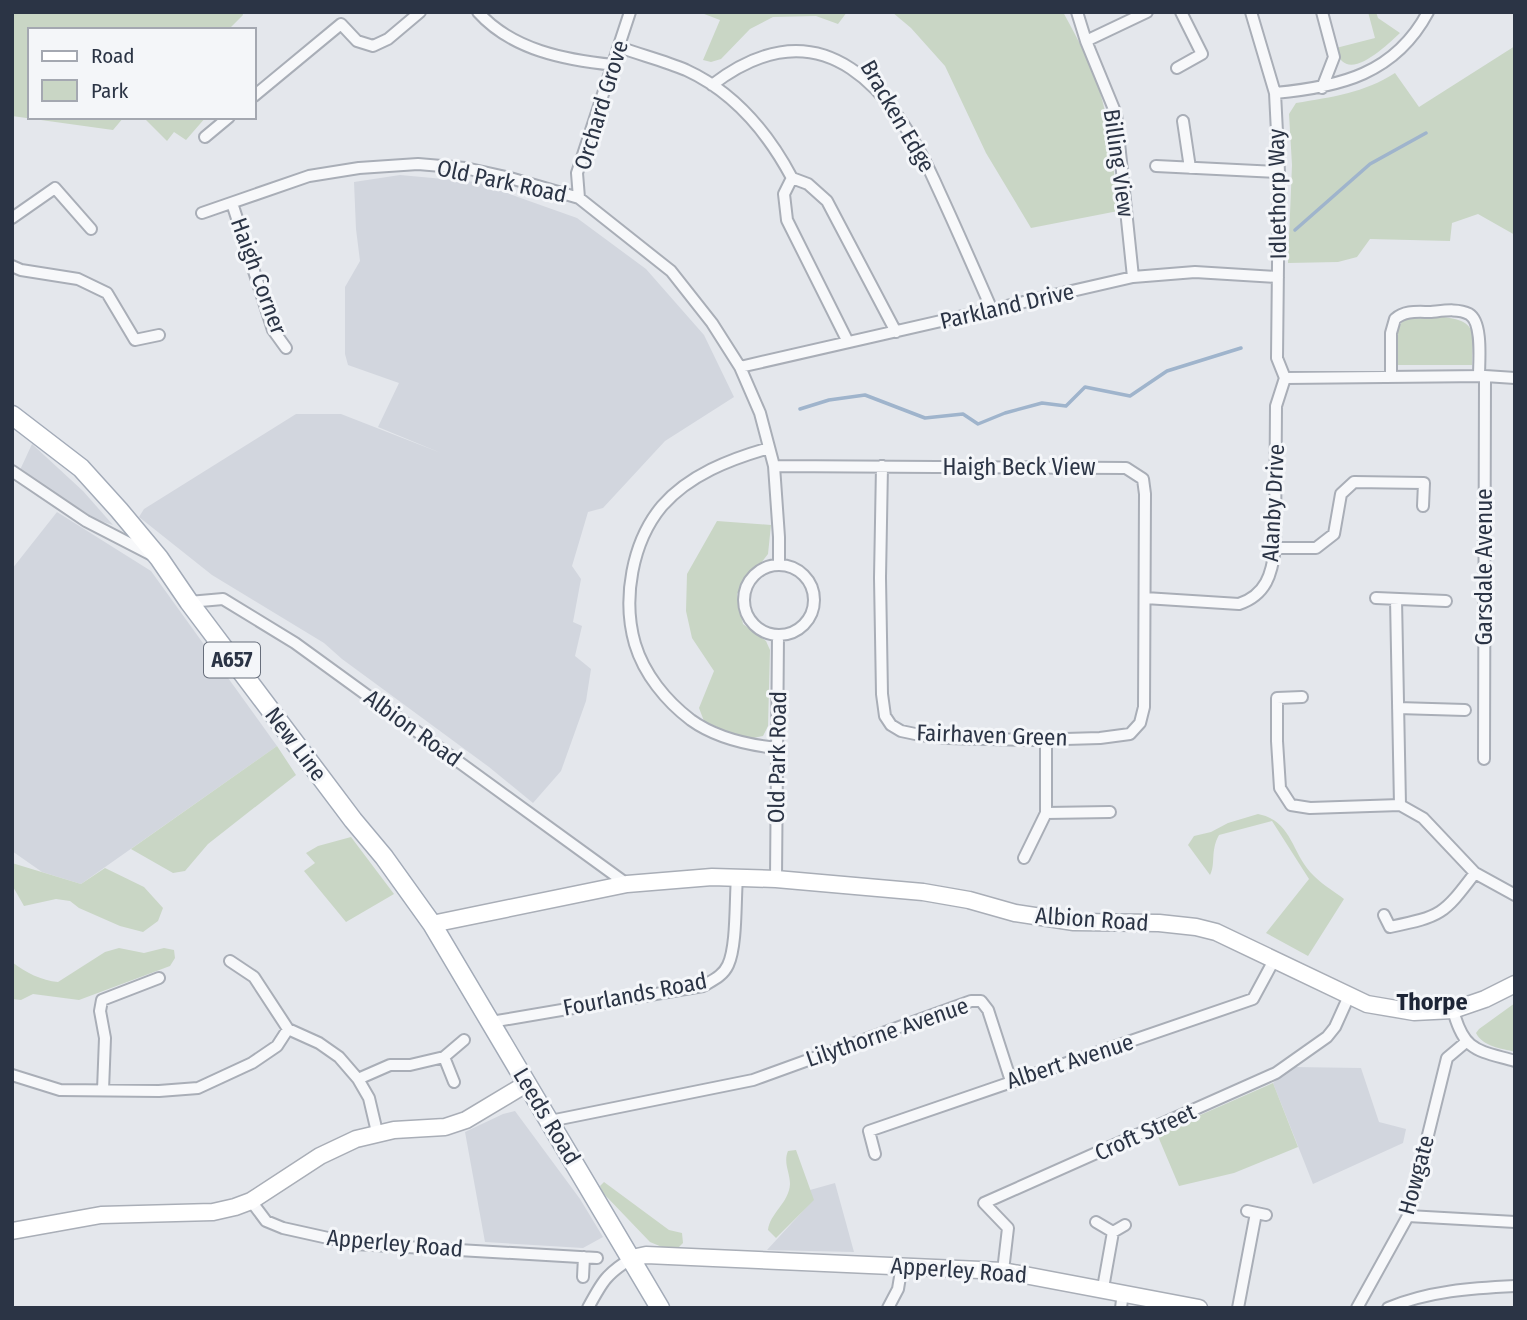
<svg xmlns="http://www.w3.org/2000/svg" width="1527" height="1320" font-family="'Fira Sans Condensed',sans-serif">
	<rect width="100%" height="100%" fill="#e4e7ec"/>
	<path fill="#d2d6de" d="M400,175L476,182L577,218L646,269L704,335L734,397L665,441L603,508L588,512L572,566L581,579L573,622L582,626L575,656L591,669L586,701L561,771L533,803L489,767L342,659L324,643L212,575L139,517L144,509L296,414H341L441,453L378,427L399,383L348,365L345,354V287L360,261L356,229L354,182Z
		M32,444L83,491L113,525L97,520L20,470Z
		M57,512L151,571L277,746L81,884L42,872L12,851V569Z
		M1293,1067L1361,1068L1379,1122L1406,1129L1403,1143L1313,1184L1273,1083Z
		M515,1111L580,1199L603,1237L583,1248L485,1242L465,1132L503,1114Z
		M835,1183L854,1252L767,1250L813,1200L810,1190Z"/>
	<path fill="#c9d6c5" d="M12,12H242L243,15L228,30H30V117H124L113,130L12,116Z
		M699,12H847L838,24L816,16L773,17L750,29L721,59L711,62L703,60L720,20Z
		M892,12H1063C1079,41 1095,71 1103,103C1112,138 1114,175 1118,211L1031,228L986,153L945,66L911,28Z
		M1368,12H1376L1378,18L1400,33C1387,45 1344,88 1336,48L1375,38Z
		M1515,46V235L1478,214L1452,223L1450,241L1370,239L1357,257L1338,262L1288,263L1292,165L1289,114L1296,103C1332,97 1364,93 1395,73L1419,107Z
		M143,117H206L186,140L174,132L167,141Z
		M1444,317C1480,322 1472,334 1472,365H1397L1398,330L1403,319Z
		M717,521L771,525L768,554L737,594L743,624L766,641L770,650L768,726L763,736L753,738L732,734L704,721L699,708L714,671L692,638L686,611L687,574Z
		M277,746L296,775L208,844L185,871L173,873L131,849Z
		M1258,814C1293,821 1291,854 1314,876C1323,885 1335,892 1344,899L1308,956L1266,933L1309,879L1272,821L1219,835C1210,851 1216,864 1210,875L1188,845L1194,836L1211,832L1228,823Z
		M351,837L394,894L346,922L304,871L315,863L306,853L318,846Z
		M12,863L81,884L105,868L144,887L163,908L158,921L143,932L120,926L79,908L70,901L56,899L24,906L12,885Z
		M119,948L144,953L164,948L174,950L175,958L170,966L79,1000L33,994L21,1000L12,999V962C25,972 42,981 58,982L105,952Z
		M1515,1003V1052C1501,1048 1483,1047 1476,1033L1479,1029Z
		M1273,1083L1298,1147L1234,1173L1179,1186L1157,1134Z
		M796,1150L814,1200L776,1238L768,1230C770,1213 789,1203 790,1184C790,1172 783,1163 788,1151Z
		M604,1182L669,1230L682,1233L683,1243L679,1247H662L650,1242L603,1193L600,1186Z"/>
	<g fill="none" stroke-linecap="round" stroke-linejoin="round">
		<path stroke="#9fb4cc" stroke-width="3.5" d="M1295,230L1370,164L1426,133
			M800,409L829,400L865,395L925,418L963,414L978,424L1005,413L1042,403L1066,406L1085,387L1130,396L1167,371L1241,348"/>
		<g stroke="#a9aeb7" stroke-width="14">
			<path id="street" d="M478,12C512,50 565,60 614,65
				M1077,12L1086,41L1116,114L1133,277
				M1251,12L1275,93L1279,172L1277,358L1285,378
				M1086,41L1147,12
				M619,47C641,55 665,61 686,70C734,92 768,133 792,178
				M1177,68L1202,54L1181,12
				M712,85C823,0 895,90 940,193C958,232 975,271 992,310
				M1322,88L1334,57L1322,12
				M1275,93C1340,87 1395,74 1428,12
				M254,96L341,24L357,41L373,46L388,39L420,12
				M1183,121L1190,168
				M205,137L229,117
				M1156,166L1279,172
				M579,198L577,173L630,12
				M232,203L273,330L286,348
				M202,213L309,176L359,168L418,164L465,168L510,178L579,198L671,271L712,323L740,367L760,413L774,466L779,537V565
				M12,218L55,188L91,229
				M12,266L21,270L78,279L107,293L135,340L159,335
				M848,342L787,220L784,194L792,178L808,184L827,201L896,332
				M740,367L1133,277L1195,272L1278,277
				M1391,377V333L1395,319C1405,310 1418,312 1431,312C1442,311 1458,308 1469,314C1483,322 1479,361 1479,376
				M1285,378L1485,376L1515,378
				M769,448C730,459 689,475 662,506C632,542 622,599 635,644C644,674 666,701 691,720C716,738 748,745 777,748
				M774,466L1126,468L1143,479L1145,494L1144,707L1140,723L1130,734L1100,738L1031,740L948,738L920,735L901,731L891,725L885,716L882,694L880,578L882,466
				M12,471L86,521L150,554
				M1275,548H1316L1334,534L1341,494L1354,482L1424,483L1423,506
				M744 600a35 35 0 1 1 70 0a35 35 0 1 1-70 0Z
				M1145,598L1239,604C1266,595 1272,574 1275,548L1276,406L1285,378
				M1376,598L1446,601
				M1396,599L1400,805
				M189,602L223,599L295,643L627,884
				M1302,697L1277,698V741L1280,788L1291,805L1310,808L1400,805L1423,818L1475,873L1515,895
				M1398,708L1465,710
				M1484,759L1485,376
				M1046,813L1110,812
				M1024,858L1046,813V739
				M776,879L778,635
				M1384,915L1390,927C1442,916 1443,915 1475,873
				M230,961L254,977L288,1029L319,1043L339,1057L358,1079L369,1098L377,1132
				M1453,1010C1464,1052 1477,1050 1515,1061
				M491,1022L703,986C713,980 723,976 728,965C737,946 735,900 737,878
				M444,1057L454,1082
				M12,1075L60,1090L159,1091L198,1088L252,1063L277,1046L288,1029
				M358,1079L390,1065H410L444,1057L464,1040
				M103,1090L105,1038L100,1011L102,1000L159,978
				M550,1121L753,1080L971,1001H981L988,1010L1011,1081
				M875,1154L869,1131L1253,999L1274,960
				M251,1201L266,1221L283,1228L355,1244L597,1258
				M1247,1211L1266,1215
				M1408,1216L1515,1222
				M1096,1222L1113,1232
				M1003,1271L1008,1228L984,1203L1276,1073L1327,1037L1335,1027L1349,996
				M583,1277L584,1257
				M1103,1288L1113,1232L1125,1225
				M588,1308C602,1282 606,1274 632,1258
				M888,1308L898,1289L902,1265
				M1121,1308L1123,1292
				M1238,1308L1256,1213
				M1357,1308L1408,1216L1447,1058L1466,1042
				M1388,1308C1428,1291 1472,1288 1515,1286"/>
		</g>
		<g stroke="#a9aeb7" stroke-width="19">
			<path id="secondary" d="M432,924L627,884L712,877L776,879L923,892L969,900L1015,913L1074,922L1159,923L1196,927L1216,932L1367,1004L1414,1012L1453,1010L1485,999L1515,984
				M12,1231L101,1215L213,1212L235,1207L251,1201L320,1156L356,1139L394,1130L445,1127L466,1120L526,1084
				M632,1258L646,1255L1003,1271L1199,1308"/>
		</g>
		<g stroke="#a3abb8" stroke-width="21">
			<path id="primary" d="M12,415L81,468L119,510L159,558L189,602L353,820L384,857L432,924L660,1308"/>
		</g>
		<use href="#street" stroke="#f7f8fa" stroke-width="10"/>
		<use href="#secondary" stroke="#fff" stroke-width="16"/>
		<use href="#primary" stroke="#fff" stroke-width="18"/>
	</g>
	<g text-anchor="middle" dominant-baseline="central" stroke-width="6" stroke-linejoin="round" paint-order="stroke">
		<rect fill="#f4f6f9" stroke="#676e7b" stroke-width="2" x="204" y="642.5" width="56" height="35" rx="5"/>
		<g font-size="21" font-weight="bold" fill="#2b3445">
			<text x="232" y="660">A657</text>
		</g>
		<g font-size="23" fill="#2b3445" stroke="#f4f6f9">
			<text transform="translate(601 105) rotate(-73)">Orchard Grove</text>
			<text transform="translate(898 116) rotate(60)">Bracken Edge</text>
			<text transform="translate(1119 163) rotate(82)">Billing View</text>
			<text transform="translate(502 181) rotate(12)">Old Park Road</text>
			<text transform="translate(1277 194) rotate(-91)">Idlethorp Way</text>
			<text transform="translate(259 276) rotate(70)">Haigh Corner</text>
			<text transform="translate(1007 306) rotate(-13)">Parkland Drive</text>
			<text x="1019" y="467">Haigh Beck View</text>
			<text transform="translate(1273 503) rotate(-87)">Alanby Drive</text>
			<text transform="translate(1484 567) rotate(-90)">Garsdale Avenue</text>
			<text transform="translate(413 728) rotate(36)">Albion Road</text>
			<text transform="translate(992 735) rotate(2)">Fairhaven Green</text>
			<text transform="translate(296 744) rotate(53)">New Line</text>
			<text transform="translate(777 757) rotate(-89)">Old Park Road</text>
			<text transform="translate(1092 919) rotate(4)">Albion Road</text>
			<text transform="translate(635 994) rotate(-11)">Fourlands Road</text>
			<text transform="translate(887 1032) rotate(-19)">Lilythorne Avenue</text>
			<text transform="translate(1070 1061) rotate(-18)">Albert Avenue</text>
			<text transform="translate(547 1116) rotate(59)">Leeds Road</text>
			<text transform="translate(1145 1132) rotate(-24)">Croft Street</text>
			<text transform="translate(1416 1175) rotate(-75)">Howgate</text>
			<text transform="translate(395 1243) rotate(5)">Apperley Road</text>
			<text transform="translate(959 1270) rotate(4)">Apperley Road</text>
		</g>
		<g font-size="24" font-weight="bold" fill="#1d2536" stroke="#f4f6f9">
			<text x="1432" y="1002">Thorpe</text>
		</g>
	</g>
	<rect width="1527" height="1320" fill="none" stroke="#2b3445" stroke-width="28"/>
	<rect x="28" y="28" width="228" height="91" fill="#f4f6f9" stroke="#a4a8b1" stroke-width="2"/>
	<rect x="42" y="51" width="35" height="10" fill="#ffffff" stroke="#a4a8b1" stroke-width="2"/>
	<text x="91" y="63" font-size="21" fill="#2b3445">Road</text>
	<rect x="42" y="80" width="35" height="21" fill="#c9d6c5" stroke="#a4a8b1" stroke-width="2"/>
	<text x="91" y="98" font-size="21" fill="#2b3445">Park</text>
</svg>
